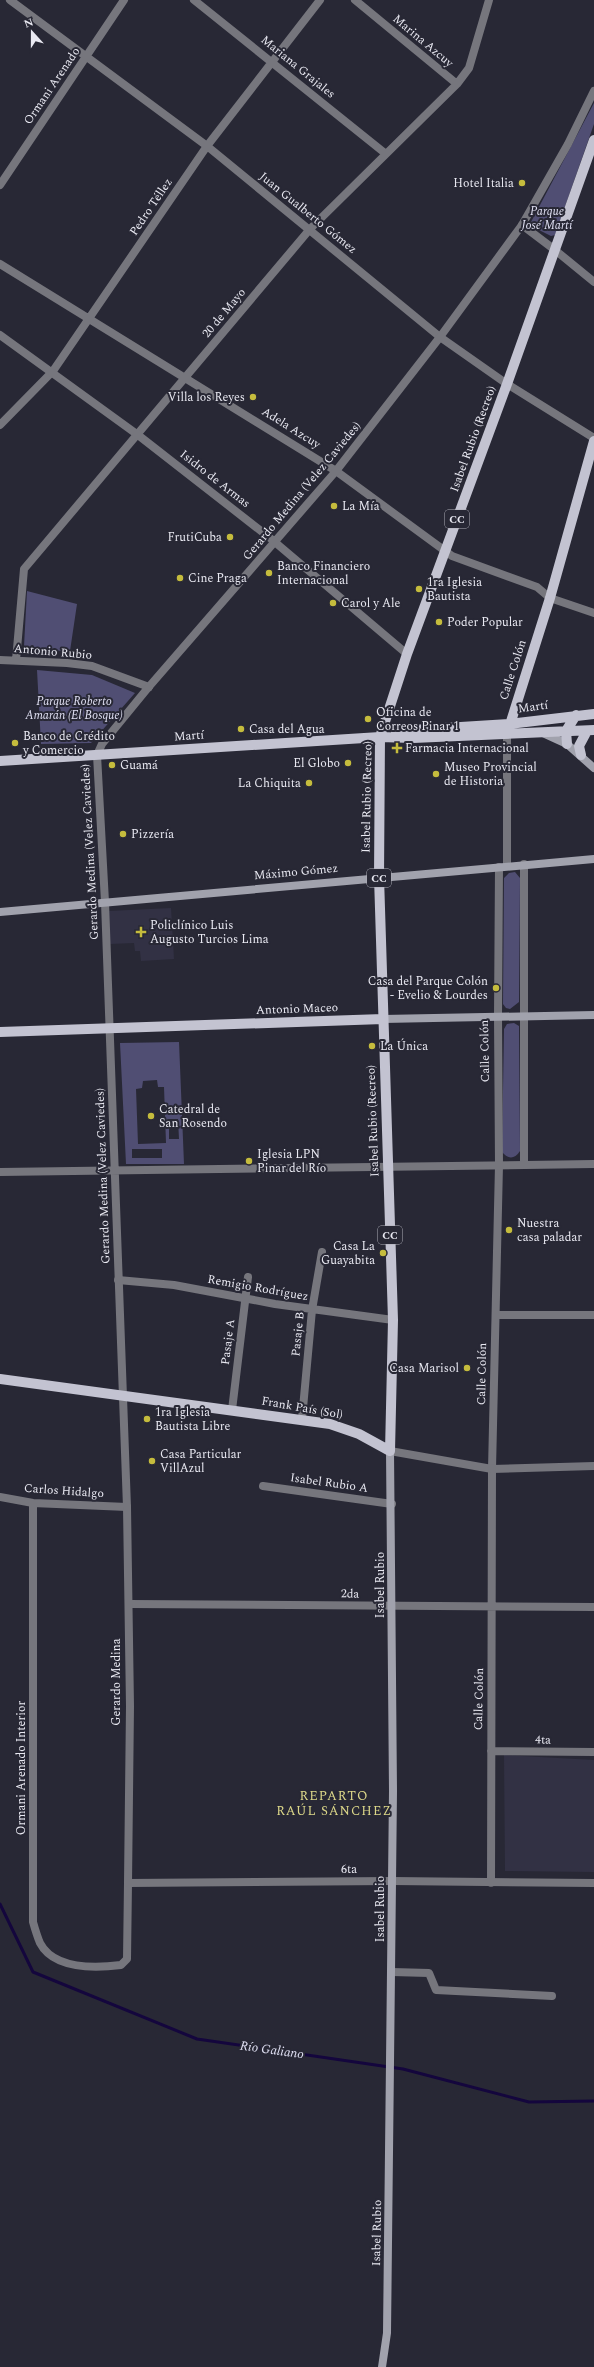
<svg xmlns="http://www.w3.org/2000/svg" width="594" height="2367" font-family="Spectral,serif">
	<rect width="100%" height="100%" fill="#282835"/>
	<path fill="#323144" d="M171,908L174,959L141,961L140,951H135L134,943L110,944L109,911Z
		M504,1755L594,1760V1872L505,1871Z"/>
	<path fill="#504e73" fill-rule="evenodd" d="M594,103V124L555,235L551,236L531,226V222Z
		M27,591L77,604L70,651L32,650L24,646Z
		M37,670L92,675L135,693L91,743L41,744Z
		M515,872L520,878L519,1002L510,1009L506,1008L503,1004L504,878L509,873Z
		M514,1023L519,1026V1030L520,1151C514,1160 508,1159 502,1152L504,1029L507,1024Z
		M179,1042L184,1164H126L120,1043ZM157,1080L158,1087H164L166,1143L138,1144L136,1089L142,1088L143,1081ZM169,1119H178L179,1139H169ZM132,1149H162V1158H132Z"/>
	<g fill="none" stroke-linecap="round" stroke-linejoin="round">
		<path stroke="#14063d" stroke-width="3" d="M0,1904L33,1972L197,2039L403,2069L529,2102L594,2101"/>
		<path stroke="#76767d" stroke-width="8" d="M10,0L207,146L440,337L507,384L594,438
			M194,0L386,154
			M355,0L457,84
			M0,185L124,0
			M522,225L555,250
			M0,264L336,471L452,556L537,587L550,598L594,613
			M0,425L53,371L207,146L320,0
			M0,660L67,663L92,666L149,687
			M16,660L24,569L310,229L457,84L469,68L489,0
			M524,864V1165
			M118,1280L174,1285L275,1304L393,1320
			M496,1315H594
			M232,1410L248,1277
			M302,1419L312,1310L322,1252
			M263,1486L392,1504
			M0,1497L33,1503L127,1507
			M33,1503V1922C35,1929 37,1936 40,1943C54,1970 96,1968 121,1965L127,1959L128,1883
			M129,1604L594,1607
			M491,1751L594,1752
			M392,1881L594,1883
			M491,1883L492,1469L499,1165L498,1016L499,867
			M392,1972L429,1973L436,1990L552,1996"/>
		<path stroke="#76767d" stroke-width="8" d="M555,250L594,282
			M0,335L138,435L270,538L407,654
			M507,734V866
			M0,1172L594,1164
			M390,1451L492,1469L594,1466
			M392,1881L128,1883L130,1706L127,1507L105,902L97,755L102,744L147,689L336,471L440,337L522,225L568,144L594,91"/>
		<path stroke="#a1a2ad" stroke-width="8" d="M543,733L567,744L594,768
			M0,912L594,859
			M383,1019L594,1015
			M382,2367L387,2333L393,1791L390,1451"/>
		<path stroke="#c3c3d1" stroke-width="10" d="M396,733L412,730L509,724L594,714
			M507,734L550,598L594,441
			M567,744L566,731L576,715
			M581,755L579,746L587,731
			M0,761L380,737L413,738L594,730
			M0,1032L383,1019
			M0,1379L330,1424L359,1434L390,1451L393,1320L379,877L380,737L407,654L507,384L594,140"/>
	</g>
	<g fill="#c5bc3d" stroke="#282835" stroke-width="1.5">
		<circle cx="522" cy="183" r="4"/>
		<circle cx="253" cy="397" r="4"/>
		<circle cx="334" cy="506" r="4"/>
		<circle cx="230" cy="537" r="4"/>
		<circle cx="269" cy="573" r="4"/>
		<circle cx="180" cy="578" r="4"/>
		<circle cx="419" cy="589" r="4"/>
		<circle cx="333" cy="603" r="4"/>
		<circle cx="439" cy="622" r="4"/>
		<circle cx="368" cy="719" r="4"/>
		<circle cx="241" cy="729" r="4"/>
		<circle cx="15" cy="743" r="4"/>
		<path d="M395 742h4v4h4v4h-4v4h-4v-4h-4v-4h4z"/>
		<circle cx="348" cy="763" r="4"/>
		<circle cx="112" cy="765" r="4"/>
		<circle cx="436" cy="774" r="4"/>
		<circle cx="309" cy="783" r="4"/>
		<circle cx="123" cy="834" r="4"/>
		<path d="M139 926h4v4h4v4h-4v4h-4v-4h-4v-4h4z"/>
		<circle cx="496" cy="988" r="4"/>
		<circle cx="372" cy="1046" r="4"/>
		<circle cx="151" cy="1116" r="4"/>
		<circle cx="249" cy="1161" r="4"/>
		<circle cx="509" cy="1230" r="4"/>
		<circle cx="383" cy="1253" r="4"/>
		<circle cx="467" cy="1368" r="4"/>
		<circle cx="147" cy="1419" r="4"/>
		<circle cx="152" cy="1461" r="4"/>
	</g>
	<g text-anchor="middle" dominant-baseline="central" stroke-width="4" stroke-linejoin="round" paint-order="stroke">
		<g fill="#282835" stroke="#afafb9" stroke-width="1">
			<rect x="445" y="510" width="24" height="18" rx="3"/>
			<rect x="367" y="869" width="24" height="18" rx="3"/>
			<rect x="378" y="1226" width="24" height="18" rx="3"/>
		</g>
		<g font-size="11" font-weight="bold" fill="#e9e9f2">
			<text x="457" y="519">CC</text>
			<text x="379" y="878">CC</text>
			<text x="390" y="1235">CC</text>
		</g>
		<g font-size="12" fill="#e9e9f2" stroke="#282835">
			<text transform="translate(423 41) rotate(40)">Marina Azcuy</text>
			<text transform="translate(298 67) rotate(39)">Mariana Grajales</text>
			<text transform="translate(52 86) rotate(-56)">Ormani Arenado</text>
			<text transform="translate(151 207) rotate(-56)">Pedro Téllez</text>
			<text transform="translate(308 213) rotate(39)">Juan Gualberto Gómez</text>
			<text transform="translate(224 313) rotate(-50)">20 de Mayo</text>
			<text transform="translate(291 428) rotate(32)">Adela Azcuy</text>
			<text transform="translate(473 439) rotate(-70)">Isabel Rubio (Recreo)</text>
			<text transform="translate(215 479) rotate(38)">Isidro de Armas</text>
			<text transform="translate(302 491) rotate(-50)">Gerardo Medina (Velez Caviedes)</text>
			<text transform="translate(53 652) rotate(5)">Antonio Rubio</text>
			<text transform="translate(513 670) rotate(-72)">Calle Colón</text>
			<text transform="translate(533 707) rotate(-8)">Martí</text>
			<text transform="translate(189 736) rotate(-4)">Martí</text>
			<text transform="translate(367 797) rotate(-89)">Isabel Rubio (Recreo)</text>
			<text transform="translate(90 852) rotate(-93)">Gerardo Medina (Velez Caviedes)</text>
			<text transform="translate(296 872) rotate(-5)">Máximo Gómez</text>
			<text transform="translate(297 1009) rotate(-2)">Antonio Maceo</text>
			<text transform="translate(485 1051) rotate(-91)">Calle Colón</text>
			<text transform="translate(373 1121) rotate(-92)">Isabel Rubio (Recreo)</text>
			<text transform="translate(103 1176) rotate(-92)">Gerardo Medina (Velez Caviedes)</text>
			<text transform="translate(258 1288) rotate(10)">Remigio Rodríguez</text>
			<text transform="translate(298 1334) rotate(-84)">Pasaje B</text>
			<text transform="translate(228 1342) rotate(-83)">Pasaje A</text>
			<text transform="translate(482 1374) rotate(-89)">Calle Colón</text>
			<text transform="translate(302 1408) rotate(10)">Frank País (Sol)</text>
			<text transform="translate(329 1483) rotate(8)">Isabel Rubio A</text>
			<text transform="translate(64 1491) rotate(4)">Carlos Hidalgo</text>
			<text transform="translate(380 1585) rotate(-90)">Isabel Rubio</text>
			<text transform="translate(350 1594) rotate(1)">2da</text>
			<text transform="translate(116 1682) rotate(-90)">Gerardo Medina</text>
			<text transform="translate(479 1699) rotate(-89)">Calle Colón</text>
			<text transform="translate(543 1740) rotate(1)">4ta</text>
			<text transform="translate(21 1768) rotate(-90)">Ormani Arenado Interior</text>
			<text x="349" y="1869">6ta</text>
			<text transform="translate(380 1909) rotate(-90)">Isabel Rubio</text>
			<text transform="translate(377 2233) rotate(-89)">Isabel Rubio</text>
		</g>
		<g font-size="12" fill="#e9e9f2" stroke="#282835" text-anchor="start">
			<text x="514" y="183" text-anchor="end">Hotel Italia</text>
			<text x="245" y="397" text-anchor="end">Villa los Reyes</text>
			<text x="342" y="506">La Mía</text>
			<text x="222" y="537" text-anchor="end">FrutiCuba</text>
			<text x="277" y="566">Banco Financiero<tspan x="277" dy="14">Internacional</tspan></text>
			<text x="188" y="578">Cine Praga</text>
			<text x="427" y="582">1ra Iglesia<tspan x="427" dy="14">Bautista</tspan></text>
			<text x="341" y="603">Carol y Ale</text>
			<text x="447" y="622">Poder Popular</text>
			<text x="376" y="712">Oficina de<tspan x="376" dy="14">Correos Pinar 1</tspan></text>
			<text x="249" y="729">Casa del Agua</text>
			<text x="23" y="736">Banco de Crédito<tspan x="23" dy="14">y Comercio</tspan></text>
			<text x="405" y="748">Farmacia Internacional</text>
			<text x="340" y="763" text-anchor="end">El Globo</text>
			<text x="120" y="765">Guamá</text>
			<text x="444" y="767">Museo Provincial<tspan x="444" dy="14">de Historia</tspan></text>
			<text x="301" y="783" text-anchor="end">La Chiquita</text>
			<text x="131" y="834">Pizzería</text>
			<text x="150" y="925">Policlínico Luis<tspan x="150" dy="14">Augusto Turcios Lima</tspan></text>
			<text x="488" y="981" text-anchor="end">Casa del Parque Colón<tspan x="488" dy="14">- Evelio &amp; Lourdes</tspan></text>
			<text x="380" y="1046">La Única</text>
			<text x="159" y="1109">Catedral de<tspan x="159" dy="14">San Rosendo</tspan></text>
			<text x="257" y="1154">Iglesia LPN<tspan x="257" dy="14">Pinar del Río</tspan></text>
			<text x="517" y="1223">Nuestra<tspan x="517" dy="14">casa paladar</tspan></text>
			<text x="375" y="1246" text-anchor="end">Casa La<tspan x="375" dy="14">Guayabita</tspan></text>
			<text x="459" y="1368" text-anchor="end">Casa Marisol</text>
			<text x="155" y="1412">1ra Iglesia<tspan x="155" dy="14">Bautista Libre</tspan></text>
			<text x="160" y="1454">Casa Particular<tspan x="160" dy="14">VillAzul</tspan></text>
		</g>
		<g font-size="12" font-style="italic" fill="#e0e0f3" stroke="#282835">
			<text x="547" y="211">Parque<tspan x="547" dy="14">José Martí</tspan></text>
			<text x="74" y="701">Parque Roberto<tspan x="74" dy="14">Amarán (El Bosque)</tspan></text>
		</g>
		<g font-size="13" letter-spacing="1" fill="#dcd789" stroke="#282835">
			<text x="334" y="1796">REPARTO<tspan x="334" dy="15">RAÚL SÁNCHEZ</tspan></text>
		</g>
		<g font-size="13" font-style="italic" fill="#e0e0f3" stroke="#282835">
			<text transform="translate(272 2050) rotate(8)">Río Galiano</text>
		</g>
	</g>
	<g transform="translate(32 32) rotate(339)" stroke="#282835" stroke-width="3" paint-order="stroke">
	<path d="M0-3L7 15L0 10L-7 15Z" fill="#e9e9f2"/>
	<text y="-6" font-size="11" font-weight="bold" text-anchor="middle" fill="#e9e9f2">N</text>
	</g>
</svg>
